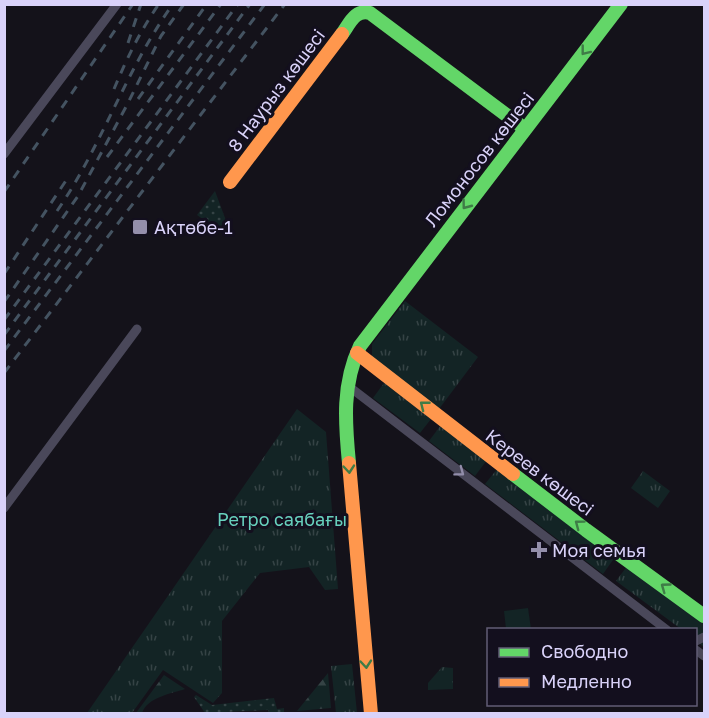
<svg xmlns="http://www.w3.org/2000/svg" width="709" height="718" font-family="'Golos Text',sans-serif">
	<defs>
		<pattern id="grass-dots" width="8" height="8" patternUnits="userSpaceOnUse" patternTransform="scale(1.5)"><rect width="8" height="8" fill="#132425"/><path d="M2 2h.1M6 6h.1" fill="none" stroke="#354345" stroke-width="1.8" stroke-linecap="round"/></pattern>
		<pattern id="forest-firs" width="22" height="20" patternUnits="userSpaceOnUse" patternTransform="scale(1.5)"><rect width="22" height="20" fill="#132425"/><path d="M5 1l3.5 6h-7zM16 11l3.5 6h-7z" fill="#354345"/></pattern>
		<pattern id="park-tufts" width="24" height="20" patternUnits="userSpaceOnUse" patternTransform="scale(1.5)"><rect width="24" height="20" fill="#132425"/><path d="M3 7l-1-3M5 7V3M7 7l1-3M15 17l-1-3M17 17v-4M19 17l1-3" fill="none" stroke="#354345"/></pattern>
	</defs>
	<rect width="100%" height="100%" fill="#14121a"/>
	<path fill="url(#grass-dots)" d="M215,191L228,226L222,233L197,215Z
		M196,695L212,705L274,698L277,709L284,708V713H269L268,710L205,713L194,697Z"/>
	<path fill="url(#forest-firs)" d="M328,673L331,708L297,711Z
		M164,675L185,689C170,694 148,697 142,713H136Z"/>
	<path fill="url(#park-tufts)" d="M405,301L478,357L439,409L372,356V344Z
		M384,383L431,419L420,433L373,398Z
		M297,409L326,432L338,589L325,590L309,567L260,573L222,621V693L213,703L163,670L132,713H87Z
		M441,425L487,460L475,476L429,441Z
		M498,468L615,557L603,574L485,484Z
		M643,471L670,491L658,508L631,488Z
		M628,565L704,623V647L696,641V630L681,629L616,581Z
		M352,664L357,713H336L331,666Z
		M442,667L453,668V689L428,690V683Z"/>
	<path fill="#132425" d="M528,608L531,629H506L504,611Z"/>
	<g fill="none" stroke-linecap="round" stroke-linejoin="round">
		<path stroke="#4a485a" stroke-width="9" d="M4,154L117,4
			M347,385L667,630
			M4,508L137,329
			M696,641L704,637
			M696,650L704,656"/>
		<path stroke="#63d668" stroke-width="14" d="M342,34C350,23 355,9 370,13L525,129
			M349,463C345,422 342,384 360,346L621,4
			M513,474L586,530L704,616"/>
		<path stroke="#ff974d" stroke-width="14" d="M230,182L342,34
			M357,353L513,474
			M349,463L371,714"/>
		<path stroke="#445361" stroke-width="3" stroke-dasharray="9 8" stroke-linecap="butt" d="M128,43L141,4
			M114,89C127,58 140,31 159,4
			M138,99L207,4
			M107,157L221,4
			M4,192L133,4
			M57,211C102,146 126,69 173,4
			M4,274L67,179
			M4,302L78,196L127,105L161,36L184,4
			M4,320L238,4
			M4,335L250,4
			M4,351L265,4
			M4,373L285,4"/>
	</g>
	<defs><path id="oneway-chevron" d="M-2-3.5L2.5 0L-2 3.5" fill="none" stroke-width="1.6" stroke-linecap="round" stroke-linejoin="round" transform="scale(1.5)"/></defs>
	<g stroke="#3f7c47">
		<use href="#oneway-chevron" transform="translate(585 51) rotate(128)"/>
		<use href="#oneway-chevron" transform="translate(466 205) rotate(127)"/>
		<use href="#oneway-chevron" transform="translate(424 405) rotate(-142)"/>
		<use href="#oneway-chevron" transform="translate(349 469) rotate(85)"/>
		<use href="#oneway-chevron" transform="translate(579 524) rotate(-143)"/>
		<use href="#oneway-chevron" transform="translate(665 587) rotate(-144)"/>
		<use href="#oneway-chevron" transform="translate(366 664) rotate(85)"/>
	</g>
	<use stroke="#928daa" href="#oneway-chevron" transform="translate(460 472) rotate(37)"/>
	<g fill="#948fab" stroke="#130f1e" stroke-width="2">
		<rect x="132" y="219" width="16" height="16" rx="3"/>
		<path d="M536 541h6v6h6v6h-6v6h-6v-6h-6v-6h6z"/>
	</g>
	<g text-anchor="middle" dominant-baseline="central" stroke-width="6" stroke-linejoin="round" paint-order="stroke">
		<g font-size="18" fill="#d9d2f9" stroke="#130f1e">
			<text transform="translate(276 90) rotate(-53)">8 Наурыз көшесі</text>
			<text transform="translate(479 159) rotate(-52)">Ломоносов көшесі</text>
			<text transform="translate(540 472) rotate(37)">Кереев көшесі</text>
		</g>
		<g font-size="18" fill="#d9d2f9" stroke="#130f1e" text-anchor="start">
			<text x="154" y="227">Ақтөбе-1</text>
			<text x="552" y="550">Моя семья</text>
		</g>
		<g font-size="18" fill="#67d0bd" stroke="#130f1e">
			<text x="282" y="519">Ретро саябағы</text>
		</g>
	</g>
	<rect width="709" height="718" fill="none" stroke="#d9d2f9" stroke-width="12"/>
	<rect x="487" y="628" width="210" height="78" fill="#130f1e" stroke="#625d76" stroke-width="1.5"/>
	<rect x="499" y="648" width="30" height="9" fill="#63d668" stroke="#625d76" stroke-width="1.5"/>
	<text x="541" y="658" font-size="18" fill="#d9d2f9">Свободно</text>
	<rect x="499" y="678" width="30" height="9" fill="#ff974d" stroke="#625d76" stroke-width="1.5"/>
	<text x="541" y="688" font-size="18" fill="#d9d2f9">Медленно</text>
</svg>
